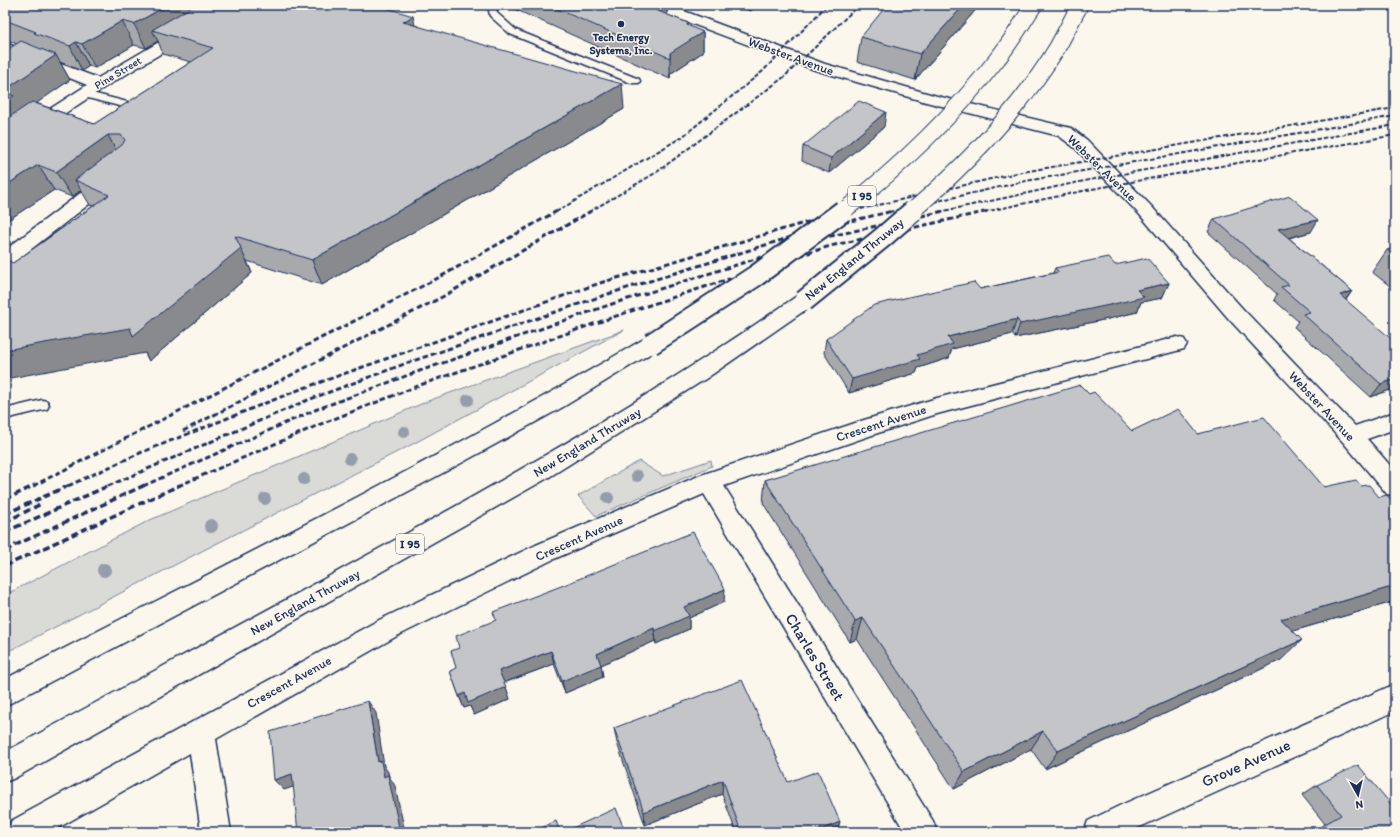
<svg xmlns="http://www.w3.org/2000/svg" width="1400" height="837" font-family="Itim,sans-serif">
	<rect width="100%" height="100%" fill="#fbf7ec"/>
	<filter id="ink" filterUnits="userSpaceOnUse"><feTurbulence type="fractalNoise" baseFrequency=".025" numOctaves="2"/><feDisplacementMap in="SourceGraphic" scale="8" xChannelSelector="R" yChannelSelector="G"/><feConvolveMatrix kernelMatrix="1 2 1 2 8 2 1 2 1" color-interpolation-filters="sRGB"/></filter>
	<g filter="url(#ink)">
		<path fill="#dadad7" stroke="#7a849a" d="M624,330L409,446L198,553L5,653V595L150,520L428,401Z
			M711,460L712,466L596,516L578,496L639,461L663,476Z"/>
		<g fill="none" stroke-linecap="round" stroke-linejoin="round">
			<g stroke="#1b2f5e" stroke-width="3">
				<path id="service" d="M488,5H496L497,13L516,30L639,79L640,81L639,83H631L510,34L490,16Z
					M84,91L147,107L148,109L143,112L80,96L79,94L80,92Z
					M42,400L47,401L49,405L47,409L5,419V409Z"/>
			</g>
			<g stroke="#1b2f5e" stroke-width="3">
				<path id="minor" d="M222,5H239L237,8L105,87L11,149L5,150V138L87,85L5,52V43L98,78Z
					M109,175L115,176L118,180L115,184L12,264L5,266V250L103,176Z
					M1177,337L1184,339L1187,344L1184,349L937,414L878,433L724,486L933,821L937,832H905L704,494L554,559L397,636L216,739L231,832H201L190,753L51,832H7L11,821L379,620L536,545L701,475L864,420L937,398Z"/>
			</g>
			<g stroke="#1b2f5e" stroke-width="3">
				<path id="tertiary" d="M648,5H668L825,64L937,96L1071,128L1087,140L1152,207L1242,308L1355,426L1395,412V429L1367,439L1395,471V496L1387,494L1343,442L1228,318L1140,215L1075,148L1059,136L926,102L815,70L650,8Z
					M1395,684V711L1129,832H1084L1088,821L1121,805Z"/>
			</g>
			<g stroke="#1b2f5e" stroke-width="3">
				<path id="motorway" d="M804,294L811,296L814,301L811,306L707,378L546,479L15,778L5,782V752C111,694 218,637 324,579C487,490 645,402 797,296Z
					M651,337L658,339L661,344L658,349L563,407L454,467L5,706V679C219,568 436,461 644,339Z"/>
			</g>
			<use href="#service" fill="#fbf7ec" fill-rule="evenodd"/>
			<use href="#minor" fill="#fbf7ec" fill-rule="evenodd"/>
			<use href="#tertiary" fill="#fbf7ec" fill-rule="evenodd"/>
			<use href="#motorway" fill="#fbf7ec" fill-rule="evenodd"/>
			<path stroke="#1b2f5e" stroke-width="2" stroke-dasharray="4.5 2" stroke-linecap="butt" d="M556,212L682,137L763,71L827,5
				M589,212L657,172L784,77L859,5
				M848,212L1017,173L1395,108
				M889,212L1026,181L1395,116
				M939,212L1084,181L1395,125
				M984,212L1092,189L1395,135"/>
			<path stroke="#1b2f5e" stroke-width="3" stroke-dasharray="5.5 3" stroke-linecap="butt" d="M183,431L444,296L591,211
				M33,486L440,277L557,211
				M68,486L140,453L301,389L600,283L811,221L852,211
				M108,486L308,400L407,363L608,294L817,229L893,211
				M143,486L315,410L414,373L612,304L822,238L944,211
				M178,486L321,424L423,384L619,315L830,246L989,211"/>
			<path stroke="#1b2f5e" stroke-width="3.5" stroke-dasharray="7 3.5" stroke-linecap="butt" d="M5,500L35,485
				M5,514L70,485
				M5,522L41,504
				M5,532L110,485
				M5,550L145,485
				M5,566L180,485"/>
			<g stroke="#1b2f5e" stroke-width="18" stroke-linecap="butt">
				<path id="motorway-bridge-far1" d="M842,212C900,167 953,116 998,58C1011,42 1022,23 1034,5
					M911,212C966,165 1019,110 1057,48C1065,34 1072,19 1080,5"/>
			</g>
			<g stroke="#1b2f5e" stroke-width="24" stroke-linecap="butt">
				<path id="motorway-bridge" d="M804,301L882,238L913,211
					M651,344L757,275L843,211"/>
			</g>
			<use href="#motorway-bridge-far1" stroke="#fbf7ec" stroke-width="16"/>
			<use href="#motorway-bridge" stroke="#fbf7ec" stroke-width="20"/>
		</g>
		<g fill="#959cab">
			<circle cx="468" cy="400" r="6"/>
			<circle cx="404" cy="432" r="6"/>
			<circle cx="350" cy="459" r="6"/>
			<circle cx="637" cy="476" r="6"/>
			<circle cx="304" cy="479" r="6"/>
			<circle cx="608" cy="498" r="6"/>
			<circle cx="265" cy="499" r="6"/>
			<circle cx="211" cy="526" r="7"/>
			<circle cx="104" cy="570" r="7"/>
		</g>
		<path fill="#a8a9ad" stroke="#1b2f5e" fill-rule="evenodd" d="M5,5L415,25L624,109L322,285L247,261L252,273L149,361L145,353L13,263L93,206L90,205L81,190L72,197L54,190L5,222V51L17,44L5,39ZM158,41L163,54L191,62L94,124L36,103L70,80L60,62L82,71L89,66L95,68L134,45L146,48Z
			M510,5H667V15L688,23V26L703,32V52L670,74V79L510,7Z
			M672,5H685L680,8Z
			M735,5H758L750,11Z
			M980,5L915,80L857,62L861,37Z
			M884,127L829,173L802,161L803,146Z
			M1214,219L1311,232L1289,238L1352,291L1346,300L1395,388L1371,397L1294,327L1298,321L1274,300L1277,294L1208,232Z
			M1395,248V290L1372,272L1387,250Z
			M1115,265L1169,283L1162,298L1141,302L1137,312L1108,319L1015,338L1012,334L952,349L949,358L918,368L916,373L849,393L824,353L826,339L980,289L1053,273L1055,268Z
			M1089,394L1132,431L1198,434L1324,487L1361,486L1379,497L1395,505V603L1390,604L1389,603L1293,631L1281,660L1045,769L1031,749L954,789L857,639L850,642L763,503L765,480Z
			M724,602L689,618V629L656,644L655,641L601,665L603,677L565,693L554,664L504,683L510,699L474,715L470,706L464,708L459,696L450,671Z
			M614,728L788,782L837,832H736L722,794L645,825L617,743Z
			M1317,785L1395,809L1325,824L1302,795Z"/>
		<path fill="#888a8d" stroke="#1b2f5e" d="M168,5H219L152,30L158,41L146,48L134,24Z
			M652,5H667V16L648,7Z
			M680,5H685L680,8Z
			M750,5H758L750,11Z
			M964,5H980L915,80L920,54Z
			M413,16L418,40L403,22Z
			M122,21L134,45L95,68L82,44Z
			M688,23V41L703,32V52L670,74V79V53Z
			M76,42L89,66L82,71L70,46Z
			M56,55L70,80L24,112L5,136V90Z
			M622,84L624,109L322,285L312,260Z
			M886,112L884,127L829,173L831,158Z
			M108,135L121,160L75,180L81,190L72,197L56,172Z
			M38,165L54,190L5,222V186Z
			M1318,220L1311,232L1271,242L1278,229Z
			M235,236L252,273L149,361L145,353L5,379V350Z
			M1169,283L1162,298L1141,302L1137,312L1108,319L1015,338L1020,324L1137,290Z
			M1352,291L1343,303L1340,295Z
			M1017,319L1012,334L952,349L949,358L918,368L916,373L849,393L852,379L917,355L948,337Z
			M1395,379V388L1371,397L1381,384Z
			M1395,586V597L1389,603L1262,640L1281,619Z
			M725,589L724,602L689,618V629L656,644L655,631L684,607Z
			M1395,599V603L1390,604Z
			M863,618L857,639L850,642L855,621Z
			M654,628L655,641L601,665L603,677L565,693L562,681L597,654Z
			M1302,640L1281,660L1045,769L1058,751Z
			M551,651L554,664L503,683L499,671Z
			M506,687L510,699L474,715L470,706L464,708L459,696L465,693Z
			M368,701L376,713L384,766L388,772L389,776L395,786L405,832H400L384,777L378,762Z
			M1043,731L1031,749L954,789L964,772Z
			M292,774L302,784L284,790L274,780Z
			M723,780L722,794L645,825L644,812Z
			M840,822L837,832H815Z"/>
		<path fill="#c3c5c9" stroke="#1b2f5e" d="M5,5H168L134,24L122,21L82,44L76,42L70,46L34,33L36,32L5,20Z
			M195,5H377L413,16L403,22L622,84L312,260L235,236L241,248L133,336L130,328L5,350V259L13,263L109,195L75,180L122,145L125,140L121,135H108L56,172L38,165L5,186V120L32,102L94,124L213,48L152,30Z
			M548,5H652L648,7L688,23L687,25L703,32L670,53V58Z
			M887,5H964L920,54L861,37Z
			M21,41L56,55L5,90V51Z
			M5,92L14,96L5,102Z
			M859,101L886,112L831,158L803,146Z
			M1290,196L1318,220L1278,229L1352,291L1340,295L1395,342V379L1381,384L1303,314L1310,312L1281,287L1289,285L1214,219Z
			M1395,248V256L1387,250Z
			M1108,257L1115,265L1147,258L1169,283L1137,290L1144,297L1114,304L1020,324L1017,319L948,337L953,344L917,355L920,359L852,379L826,339L874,305L974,282L980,289L1059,272L1055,268Z
			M1080,385L1089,394L1094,392L1132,431L1178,409L1198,434L1264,417L1324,487L1356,480L1361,486L1369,485L1379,497L1387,495L1395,505V586L1281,619L1302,640L1058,751L1043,731L964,772L863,618L855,621L765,480Z
			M693,532L725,589L684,607L689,616L655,631L654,628L597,654L601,665L562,681L551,651L499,671L506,687L468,703L465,693L459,696L450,671L456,668L451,651L459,648L456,636L496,620L493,612L564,585Z
			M742,680L788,782L818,771L840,822L815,832H741L723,780L644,812L614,728Z
			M368,701L378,762L381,761L384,777L388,775L400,832H297H298L292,774L274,780L270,732Z
			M1358,765L1395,809V832H1311L1341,815L1317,785Z
			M616,808L625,832H564Z
			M556,821L560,832H533Z
			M124,830V832H119Z"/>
	</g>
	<circle fill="#1b2f5e" stroke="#fbf7ec" stroke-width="1.5" cx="621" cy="24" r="4"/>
	<g text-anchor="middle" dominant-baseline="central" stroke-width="3" stroke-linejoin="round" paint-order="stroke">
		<g font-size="11" font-weight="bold" fill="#1b2f5e" stroke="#fbf7ec">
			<text x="621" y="37">Tech Energy<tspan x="621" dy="13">Systems, Inc.</tspan></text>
		</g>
		<g font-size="11" fill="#1b2f5e" stroke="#fbf7ec">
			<text transform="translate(118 73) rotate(-31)">Pine Street</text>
		</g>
		<g fill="#fbf7ec" stroke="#5e6b89" stroke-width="1">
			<rect x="848" y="186" width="28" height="20" rx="3"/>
			<rect x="396" y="534" width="28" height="20" rx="3"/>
		</g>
		<g font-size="12" font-weight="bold" fill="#1b2f5e">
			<text x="862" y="196">I 95</text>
			<text x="410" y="544">I 95</text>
		</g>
		<g font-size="13" fill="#1b2f5e" stroke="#fbf7ec">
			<text transform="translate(791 56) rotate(20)">Webster Avenue</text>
			<text transform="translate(1102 168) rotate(44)">Webster Avenue</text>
			<text transform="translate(854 259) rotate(-39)">New England Thruway</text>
			<text transform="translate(1322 406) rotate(47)">Webster Avenue</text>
			<text transform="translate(881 423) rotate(-18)">Crescent Avenue</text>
			<text transform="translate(587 442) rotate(-31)">New England Thruway</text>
			<text transform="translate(579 538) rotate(-24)">Crescent Avenue</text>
			<text transform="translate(305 602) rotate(-29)">New England Thruway</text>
			<text transform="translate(289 682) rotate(-29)">Crescent Avenue</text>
		</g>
		<g font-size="16" fill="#1b2f5e" stroke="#fbf7ec">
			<text transform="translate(815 657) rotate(59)">Charles Street</text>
			<text transform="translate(1246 763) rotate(-24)">Grove Avenue</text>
		</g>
	</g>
	<rect width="1400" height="837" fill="none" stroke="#fbf7ec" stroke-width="20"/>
	<rect x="10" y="10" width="1380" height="817" fill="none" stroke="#1b2f5e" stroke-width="1.5" filter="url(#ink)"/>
	<g transform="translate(1358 795) rotate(172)" stroke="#fbf7ec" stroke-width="3" paint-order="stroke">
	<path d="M0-3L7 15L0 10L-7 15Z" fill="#1b2f5e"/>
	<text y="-6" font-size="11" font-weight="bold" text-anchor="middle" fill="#1b2f5e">N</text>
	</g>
</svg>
